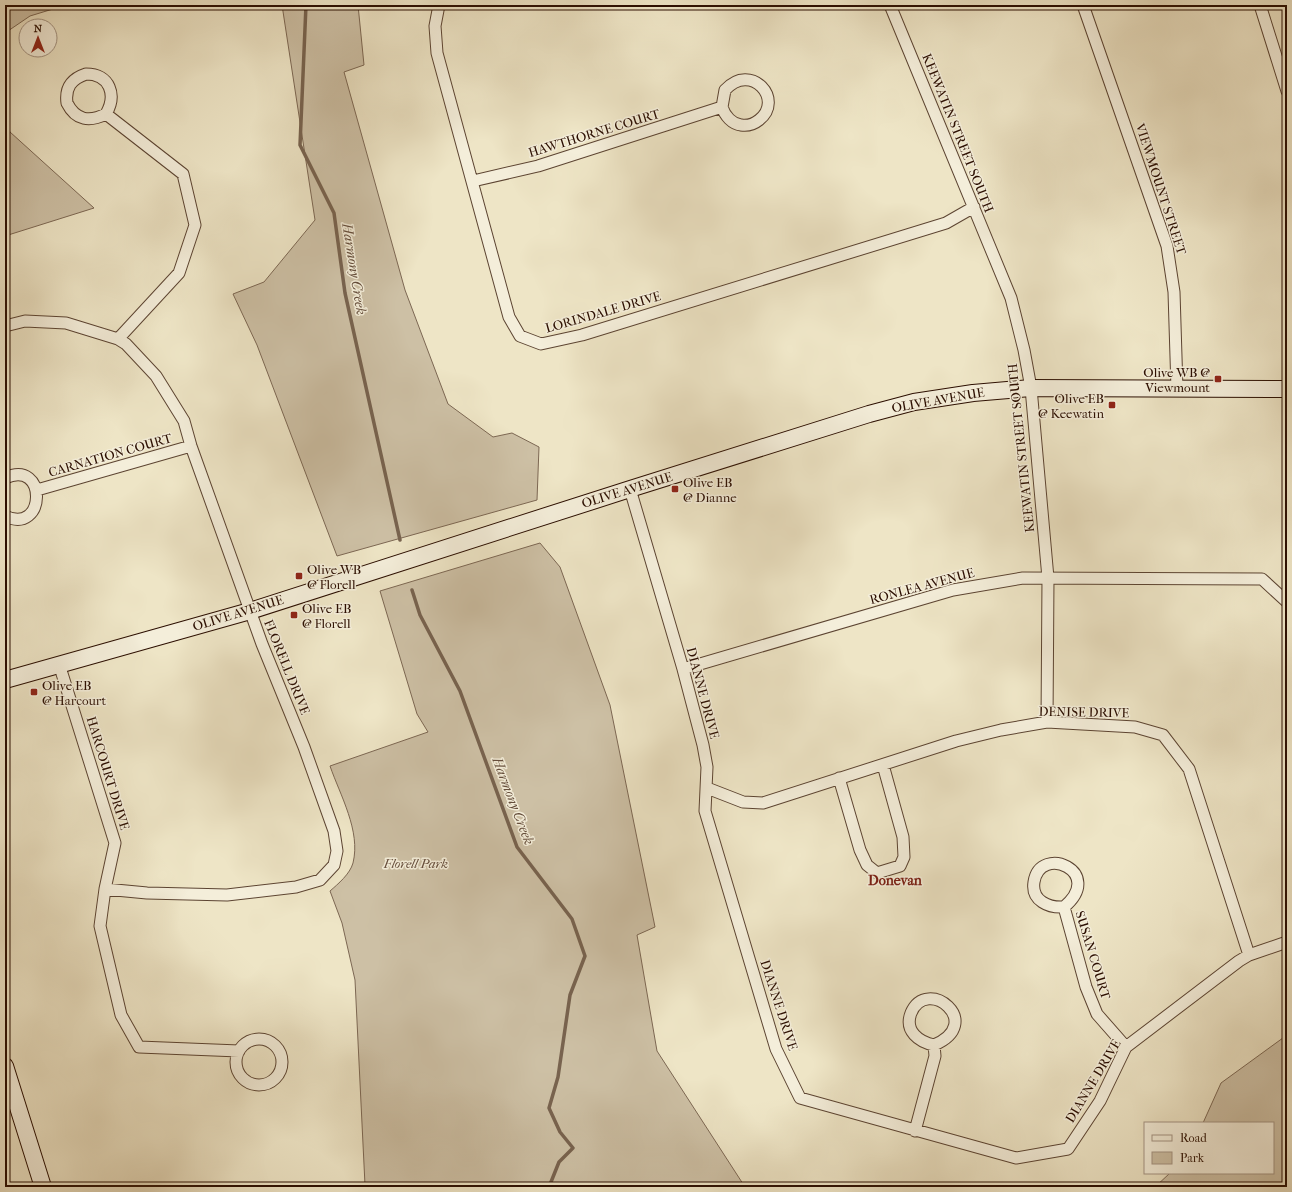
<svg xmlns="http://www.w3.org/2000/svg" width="1292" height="1192" viewBox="0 0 1292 1192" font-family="'IM FELL French Canon',serif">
	<rect width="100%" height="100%" fill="#eee5c6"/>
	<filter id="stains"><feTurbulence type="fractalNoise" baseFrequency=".005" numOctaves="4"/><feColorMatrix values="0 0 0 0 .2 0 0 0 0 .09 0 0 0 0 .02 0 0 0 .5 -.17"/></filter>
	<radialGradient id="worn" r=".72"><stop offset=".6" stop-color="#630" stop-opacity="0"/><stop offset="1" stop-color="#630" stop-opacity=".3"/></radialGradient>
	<path fill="#cdc0a5" stroke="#7c6753" d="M 5,5 L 66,5 L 30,16 L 5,33 Z
		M 282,5 L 358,5 L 364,65 L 344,72 L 405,290 L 448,404 L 493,437 L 512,433 L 539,447 L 537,500 L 337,556 L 257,345 L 233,294 L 264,282 L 315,220 Z
		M 5,124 L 10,132 L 94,208 L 5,236 Z
		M 540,543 L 560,567 L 610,705 L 655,927 L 637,935 L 657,1051 L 745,1187 L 382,1187 L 365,1185 L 355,980 L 342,923 L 330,891 C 338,884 350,874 353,863 C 361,831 340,795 330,766 L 428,732 L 417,714 L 380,591 Z
		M 1287,1035 L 1287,1187 L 1155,1187 L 1170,1173 L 1273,1173 L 1273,1123 L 1203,1123 L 1221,1083 Z"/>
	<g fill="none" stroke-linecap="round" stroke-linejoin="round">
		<path stroke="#78634f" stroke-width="3.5" d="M 306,5 L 300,145 L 334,213 L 345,293 L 400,540
			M 412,590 L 420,615 L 460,691 L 517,847 L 572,919 L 585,956 L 570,995 L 558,1077 L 549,1108 L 560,1132 L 573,1148 L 559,1162 L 549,1187"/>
		<g stroke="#5c4432" stroke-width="13">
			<path id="street" d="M 439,5 L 435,26 L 437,53 L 509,317 L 520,336 L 541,344 L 582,335 L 946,223 L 974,207
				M 890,5 L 1011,298 L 1024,350 L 1031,388 L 1048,578 L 1047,722
				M 1083,5 L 1167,246 L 1174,292 L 1177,389
				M 1260,5 L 1287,91
				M 86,74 C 110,74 117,95 106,114 C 90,122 76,121 67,103 C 65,88 71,79 86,74 Z
				M 106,114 L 183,174 L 195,225 L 179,273 L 118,339
				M 473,181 L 538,166 L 722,107 L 725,90 C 751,61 785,100 759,120 C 754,124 747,126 741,125 C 732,124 725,116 722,107
				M 5,326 L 25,321 L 66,323 L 118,339 L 126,344 L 156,376 L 184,421 L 191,446 L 262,644 L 304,747 L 334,831 L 337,851 L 334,865 L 320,880 L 296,887 L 227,895 L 147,893 L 105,889
				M 5,478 C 48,458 46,536 5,516
				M 630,489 L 683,669 L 703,745 L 707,767 L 705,811 L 776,1049 L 800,1098 L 1016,1158 L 1068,1149 L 1100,1101 L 1126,1047 L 1239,961 L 1249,955 L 1287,942
				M 37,490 L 191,446
				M 59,664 L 115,843 L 105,889 L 100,926 L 121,1015 L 139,1047 L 239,1051
				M 683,669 L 953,590 L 1023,578 L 1262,579 L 1287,602
				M 839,778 L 860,850 L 867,865 L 877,873 L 900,866 L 904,857 L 903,837 L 883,765
				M 707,788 L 743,802 L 763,803 L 956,741 L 1001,730 L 1047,722 L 1135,727 L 1163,735 L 1189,769 L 1249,955
				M 1064,907 C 1049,908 1031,901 1034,882 C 1040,843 1106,872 1064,907 L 1086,987 L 1097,1014 L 1126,1047
				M236 1062a23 23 0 1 1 46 0a23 23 0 1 1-46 0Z
				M 915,1131 L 935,1056 L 934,1045 C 919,1042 904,1031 911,1013 C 927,975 986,1023 934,1045"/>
		</g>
		<g stroke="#2b0e01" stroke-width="18">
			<path id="secondary" d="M 5,680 L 250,611 L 630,489 L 869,414 L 914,402 L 973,393 L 1031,388 L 1287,389
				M 5,1066 L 43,1187"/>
		</g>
		<use href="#street" stroke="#f4eeda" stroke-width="11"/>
		<use href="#secondary" stroke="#f4eeda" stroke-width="16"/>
	</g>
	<g fill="#8f2418" stroke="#f4eeda" stroke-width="1.5">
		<rect x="1214" y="375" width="8" height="8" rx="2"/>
		<rect x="1108" y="401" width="8" height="8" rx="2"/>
		<rect x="671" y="485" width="8" height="8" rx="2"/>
		<rect x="295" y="572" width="8" height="8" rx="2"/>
		<rect x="290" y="611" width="8" height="8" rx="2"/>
		<rect x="30" y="688" width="8" height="8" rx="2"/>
	</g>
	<g text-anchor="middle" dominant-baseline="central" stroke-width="3" stroke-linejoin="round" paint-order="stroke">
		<g font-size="13" fill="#2b0e01" stroke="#f4eeda">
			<text transform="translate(594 133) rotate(-17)">HAWTHORNE COURT</text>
			<text transform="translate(958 133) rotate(68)">KEEWATIN STREET SOUTH</text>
			<text transform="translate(1161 189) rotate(72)">VIEWMOUNT STREET</text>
			<text transform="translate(603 312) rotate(-16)">LORINDALE DRIVE</text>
			<text transform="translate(938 400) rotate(-10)">OLIVE AVENUE</text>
			<text transform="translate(1021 448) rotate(-96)">KEEWATIN STREET SOUTH</text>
			<text transform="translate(110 455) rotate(-16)">CARNATION COURT</text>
			<text transform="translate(627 490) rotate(-17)">OLIVE AVENUE</text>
			<text transform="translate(922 586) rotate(-15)">RONLEA AVENUE</text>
			<text transform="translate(238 613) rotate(-17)">OLIVE AVENUE</text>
			<text transform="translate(287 667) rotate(68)">FLORELL DRIVE</text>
			<text transform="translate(703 693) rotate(75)">DIANNE DRIVE</text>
			<text transform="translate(1084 712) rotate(1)">DENISE DRIVE</text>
			<text transform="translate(108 773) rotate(73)">HARCOURT DRIVE</text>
			<text transform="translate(1093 955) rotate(73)">SUSAN COURT</text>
			<text transform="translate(779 1005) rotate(72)">DIANNE DRIVE</text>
			<text transform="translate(1093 1081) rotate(-59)">DIANNE DRIVE</text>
		</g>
		<g font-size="13" fill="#2b0e01" stroke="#f4eeda" text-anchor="start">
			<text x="1210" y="372" text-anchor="end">Olive WB @<tspan x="1210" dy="15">Viewmount</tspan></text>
			<text x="1104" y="398" text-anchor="end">Olive EB<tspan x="1104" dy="15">@ Keewatin</tspan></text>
			<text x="683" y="482">Olive EB<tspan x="683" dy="15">@ Dianne</tspan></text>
			<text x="307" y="569">Olive WB<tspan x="307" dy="15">@ Florell</tspan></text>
			<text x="302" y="608">Olive EB<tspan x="302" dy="15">@ Florell</tspan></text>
			<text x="42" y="685">Olive EB<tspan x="42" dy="15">@ Harcourt</tspan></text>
		</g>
		<g font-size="13" font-style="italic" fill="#644c3a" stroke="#f4eeda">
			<text x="416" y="863">Florell Park</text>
		</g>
		<g font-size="14" font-style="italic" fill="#654e3c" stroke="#f4eeda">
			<text transform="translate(354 269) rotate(81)">Harmony Creek</text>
			<text transform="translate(513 801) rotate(69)">Harmony Creek</text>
		</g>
		<g font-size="14" font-weight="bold" fill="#7a1f14" stroke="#f4eeda">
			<text x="895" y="880">Donevan</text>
		</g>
	</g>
	<rect width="1292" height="1192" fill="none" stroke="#eee5c6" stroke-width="20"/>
	<rect x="6" y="6" width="1280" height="1180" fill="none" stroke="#2b0e01" stroke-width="2"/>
	<rect x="10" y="10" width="1272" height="1172" fill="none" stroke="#2b0e01"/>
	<rect x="1144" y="1122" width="130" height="52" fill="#f4eeda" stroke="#a49483"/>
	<rect x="1152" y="1135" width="20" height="6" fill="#f4eeda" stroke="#a49483"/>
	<text x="1180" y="1142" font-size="12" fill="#2b0e01">Road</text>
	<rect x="1152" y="1152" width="20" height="12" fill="#cdc0a5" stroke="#a49483"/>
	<text x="1180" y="1162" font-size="12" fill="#2b0e01">Park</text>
	<g transform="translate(38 38)"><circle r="19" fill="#f4eeda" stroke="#a49483"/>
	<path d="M0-3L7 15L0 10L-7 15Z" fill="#8f2418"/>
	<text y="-6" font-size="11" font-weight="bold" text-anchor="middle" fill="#2b0e01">N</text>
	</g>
	<rect width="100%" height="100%" filter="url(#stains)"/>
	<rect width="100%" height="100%" fill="url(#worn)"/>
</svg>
